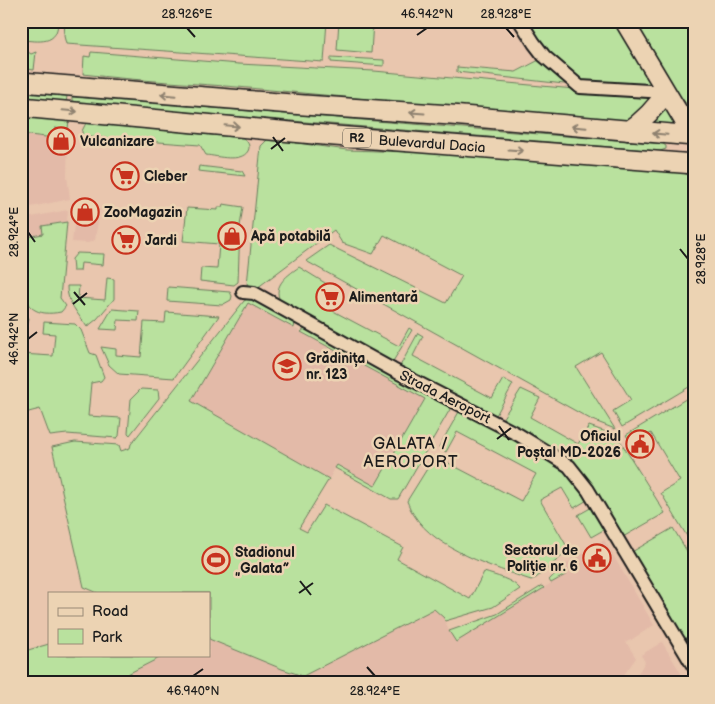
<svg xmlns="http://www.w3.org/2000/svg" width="715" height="704" viewBox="0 0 715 704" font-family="'Balsamiq Sans',sans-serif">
	<rect width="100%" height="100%" fill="#e9c6ae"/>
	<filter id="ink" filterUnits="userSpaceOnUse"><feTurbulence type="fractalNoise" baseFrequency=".02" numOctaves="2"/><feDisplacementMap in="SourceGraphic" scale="10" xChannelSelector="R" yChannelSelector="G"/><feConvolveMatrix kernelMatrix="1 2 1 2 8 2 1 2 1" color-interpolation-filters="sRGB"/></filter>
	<g filter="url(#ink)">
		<path fill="#e3baa8" d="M 21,134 L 68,139 L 67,176 L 70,199 L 21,209 Z
			M 76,208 L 100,209 L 95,240 L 88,243 L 72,242 Z
			M 68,210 L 67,222 L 43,226 L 44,234 L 21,238 L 21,219 Z
			M 248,303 L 425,399 L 374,487 L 337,465 L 329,479 L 191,401 Z
			M 604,540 L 654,625 L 631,640 L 626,642 L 636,658 L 623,676 L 631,683 L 110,683 L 165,655 L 209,655 L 209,639 L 282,669 L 303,676 L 434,609 L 444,618 L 449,631 L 456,642 L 566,574 L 562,567 Z
			M 662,642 L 682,675 L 680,677 L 683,683 L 632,683 L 645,662 L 641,655 Z"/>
		<path fill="#b9e19e" stroke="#6a7e5d" d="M 21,21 L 58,21 C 58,46 39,41 21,40 Z
			M 65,21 L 327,21 L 324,62 L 66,44 L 64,36 Z
			M 339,21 L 373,21 L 371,53 L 337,50 Z
			M 525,21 L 618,21 L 653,85 L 581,83 L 555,62 Z
			M 635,21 L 694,21 L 694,113 L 675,90 Z
			M 21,47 L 31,54 L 36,52 L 34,70 L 21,68 Z
			M 91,52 L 239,64 L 374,71 L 653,96 L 651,102 L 630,121 C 503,112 376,100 249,88 C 193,83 138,81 83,74 L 84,56 L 90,57 Z
			M 331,57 L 384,60 L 384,66 L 331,62 Z
			M 541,59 L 573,85 L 457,72 L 457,67 L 516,72 Z
			M 21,93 L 67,96 L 66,103 L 21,100 Z
			M 72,97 L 640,142 L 663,144 L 666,146 L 666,149 L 660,151 L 72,103 Z
			M 665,100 L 679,125 L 653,123 Z
			M 21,114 L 69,119 L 68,129 L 55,128 L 54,138 L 21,134 Z
			M 86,123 L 243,138 C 247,141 251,145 248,151 C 241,163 217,156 206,155 L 200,145 L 90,137 L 89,141 L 83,143 L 82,131 Z
			M 268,139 L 347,150 L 440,153 L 676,170 L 693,177 L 694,384 L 622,427 L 613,411 L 631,400 L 601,352 L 576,367 L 615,429 L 592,420 L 306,261 L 329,245 L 446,303 L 462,276 L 384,235 L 373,254 L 342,243 L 334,230 L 257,288 L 247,285 L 261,146 Z
			M 199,166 L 242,171 L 245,176 L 198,171 Z
			M 223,204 L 243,207 L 240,226 L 238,282 L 234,285 L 200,281 L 201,268 L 217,269 L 219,244 L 183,241 L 187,208 L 218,210 L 218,207 L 222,207 Z
			M 67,222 L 60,298 L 66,306 L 61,312 C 11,322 21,270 21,238 L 43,234 L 42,226 Z
			M 77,253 L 104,254 L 103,265 L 81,263 L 80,271 L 73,271 L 72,259 Z
			M 299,267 L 330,286 L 320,304 L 399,346 L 409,328 L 412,330 L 392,363 L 282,304 C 271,287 285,277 299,267 Z
			M 107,278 L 114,279 L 114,299 L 97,319 L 87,327 C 79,315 66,301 67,286 L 79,286 L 78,298 L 105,300 Z
			M 168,287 L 230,292 L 232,296 L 231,300 L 222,305 L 167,301 Z
			M 249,298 L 295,323 L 294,328 L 248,303 L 191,401 L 329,479 L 299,528 L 307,532 L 324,505 L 403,547 L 397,559 L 470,599 L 484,572 C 496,576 512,579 520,589 L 493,607 L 445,621 L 444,618 L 434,609 L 303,676 L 282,669 L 209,639 L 209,593 L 98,593 L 84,587 L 52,447 L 75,442 L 119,445 L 121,451 L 130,448 L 131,444 L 244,301 Z
			M 112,309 L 139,311 L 138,321 L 118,320 L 117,330 L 100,329 Z
			M 166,312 L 219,316 L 174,378 L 119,374 L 109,365 L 101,347 L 116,349 L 116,355 L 141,357 L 144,322 L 165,323 Z
			M 21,313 L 22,313 L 29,318 L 26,332 L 21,331 Z
			M 44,322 L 75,324 L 81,330 L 90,353 L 96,355 L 104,377 L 101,381 L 91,383 L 88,416 L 121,418 L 119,436 L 117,438 L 67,434 L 50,436 L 40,409 L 21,414 L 21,354 L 53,356 L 55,334 L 43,333 Z
			M 306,328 L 452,406 L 398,499 L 391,499 L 335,468 L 337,465 L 375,486 L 425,399 L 301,332 Z
			M 418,333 L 423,336 L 413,356 L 492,398 L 503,379 L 513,384 L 494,419 L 399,368 Z
			M 141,389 L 158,390 L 159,398 L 130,435 L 128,433 L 131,399 Z
			M 521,389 L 540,398 L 530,417 L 578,444 L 589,426 L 609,433 L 619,439 L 665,513 L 621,538 L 584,473 L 577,466 L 501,421 Z
			M 694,394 L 694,548 L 661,493 L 680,481 L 651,433 L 632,444 L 626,435 Z
			M 460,410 L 564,468 L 589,499 L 574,508 L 562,488 L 540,500 L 569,550 L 536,578 L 531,580 C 495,568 435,549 414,515 C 411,511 409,506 407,501 L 435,456 L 521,501 L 536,474 L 457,432 L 446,452 L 439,447 Z
			M 594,506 L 607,528 L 591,537 L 578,515 Z
			M 673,528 L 694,563 L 694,659 L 630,553 Z
			M 562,567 L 567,574 L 551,583 L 549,580 Z
			M 542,586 L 544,588 L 456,642 L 449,631 L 497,614 Z
			M 49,644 L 49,655 L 165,655 L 110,683 L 21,683 L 21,652 Z"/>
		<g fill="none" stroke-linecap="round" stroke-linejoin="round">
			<g stroke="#1c1c1c" stroke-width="16">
				<path id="street" d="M 520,21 L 534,43 L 544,56 L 580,87 L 666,92
					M 243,292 L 254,293 L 393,370 L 519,435 L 569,466 L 588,490 L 694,667"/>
			</g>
			<g stroke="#1c1c1c" stroke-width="21">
				<path id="secondary" d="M 624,21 L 694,138
					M 628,131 C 644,120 655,109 666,92"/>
			</g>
			<g stroke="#1c1c1c" stroke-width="22">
				<path id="primary" d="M 21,82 L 304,105 L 451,115 L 694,136
					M 21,107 L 335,136 L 694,164"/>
			</g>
			<use href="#street" stroke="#ecd3b3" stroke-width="12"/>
			<use href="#secondary" stroke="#ecd3b3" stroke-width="18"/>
			<use href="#primary" stroke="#ecd3b3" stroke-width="19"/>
		</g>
		<defs><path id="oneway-shaft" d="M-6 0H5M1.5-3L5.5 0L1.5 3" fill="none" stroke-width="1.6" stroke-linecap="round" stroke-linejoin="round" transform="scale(1.25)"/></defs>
		<g stroke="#8e816f">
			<use href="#oneway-shaft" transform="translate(168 95) rotate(-175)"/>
			<use href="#oneway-shaft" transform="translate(70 111) rotate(5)"/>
			<use href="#oneway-shaft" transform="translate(417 113) rotate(-176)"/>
			<use href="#oneway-shaft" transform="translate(232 126) rotate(5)"/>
			<use href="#oneway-shaft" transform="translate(579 127) rotate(-175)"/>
			<use href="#oneway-shaft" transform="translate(660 134) rotate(-175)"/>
			<use href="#oneway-shaft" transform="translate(516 150) rotate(4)"/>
		</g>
	</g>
	<path fill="none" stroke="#1c1c1c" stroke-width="2" d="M 187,28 L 195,37M 506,28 L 514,37M 417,35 L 427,28M 273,137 L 283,151M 271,149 L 285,138M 28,232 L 35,242M 680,249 L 688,259M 74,292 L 85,305M 73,304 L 87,293M 28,339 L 37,332M 499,426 L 509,440M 497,439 L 511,428M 300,581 L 311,595M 299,593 L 313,583M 367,667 L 375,676M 193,676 L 203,669"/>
	<defs>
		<g id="shop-ring" transform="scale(1.4375)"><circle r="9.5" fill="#ecd3b3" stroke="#c8321e" stroke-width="1.5"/><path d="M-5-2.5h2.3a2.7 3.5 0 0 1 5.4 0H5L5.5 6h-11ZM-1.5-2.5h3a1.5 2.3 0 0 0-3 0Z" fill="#c8321e"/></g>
		<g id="supermarket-ring" transform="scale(1.4375)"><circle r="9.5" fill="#ecd3b3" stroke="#c8321e" stroke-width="1.5"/><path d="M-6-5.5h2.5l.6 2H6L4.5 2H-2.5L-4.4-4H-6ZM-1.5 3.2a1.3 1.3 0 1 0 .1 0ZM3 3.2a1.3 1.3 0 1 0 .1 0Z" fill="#c8321e"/></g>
		<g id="school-ring" transform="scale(1.4375)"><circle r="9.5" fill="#ecd3b3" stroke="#c8321e" stroke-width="1.5"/><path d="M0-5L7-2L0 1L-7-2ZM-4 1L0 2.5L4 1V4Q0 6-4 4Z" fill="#c8321e"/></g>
		<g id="civic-ring" transform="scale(1.4375)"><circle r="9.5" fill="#ecd3b3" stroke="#c8321e" stroke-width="1.5"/><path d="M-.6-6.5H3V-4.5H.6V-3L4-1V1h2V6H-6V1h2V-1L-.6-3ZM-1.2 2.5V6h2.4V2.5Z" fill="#c8321e"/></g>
		<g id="stadium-ring" transform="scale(1.4375)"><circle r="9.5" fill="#ecd3b3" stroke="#c8321e" stroke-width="1.5"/><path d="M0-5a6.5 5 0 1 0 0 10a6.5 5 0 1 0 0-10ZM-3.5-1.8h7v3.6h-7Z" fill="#c8321e"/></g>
	</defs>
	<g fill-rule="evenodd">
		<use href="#shop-ring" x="61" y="141"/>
		<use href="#supermarket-ring" x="125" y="176"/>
		<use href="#shop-ring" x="85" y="212"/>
		<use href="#shop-ring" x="232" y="236"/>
		<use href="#supermarket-ring" x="126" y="240"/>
		<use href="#supermarket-ring" x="330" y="297"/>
		<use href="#school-ring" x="287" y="366"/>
		<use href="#civic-ring" x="640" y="444"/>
		<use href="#civic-ring" x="597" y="558"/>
		<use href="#stadium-ring" x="216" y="560"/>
	</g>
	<g text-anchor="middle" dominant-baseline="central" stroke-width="5" stroke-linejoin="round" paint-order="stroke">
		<rect fill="#ecd3b3" stroke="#5a5349" stroke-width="1" x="343" y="128.5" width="28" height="19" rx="4"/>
		<g font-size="12" font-weight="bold" fill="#1c1c1c">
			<text x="357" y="138">R2</text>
		</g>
		<g font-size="14" font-weight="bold" fill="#1c1c1c" stroke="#ecd3b3" text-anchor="start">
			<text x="80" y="141">Vulcanizare</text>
			<text x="144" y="176">Cleber</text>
			<text x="104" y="212">ZooMagazin</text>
			<text x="251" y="236">Apă potabilă</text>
			<text x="145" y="240">Jardi</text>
			<text x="349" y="297">Alimentară</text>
			<text x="306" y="358">Grădinița<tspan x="306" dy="16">nr. 123</tspan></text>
			<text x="621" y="436" text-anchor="end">Oficiul<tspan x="621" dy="16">Poștal MD-2026</tspan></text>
			<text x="578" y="550" text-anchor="end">Sectorul de<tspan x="578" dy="16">Poliție nr. 6</tspan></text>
			<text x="235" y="552">Stadionul<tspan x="235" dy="16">„Galata”</tspan></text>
		</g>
		<g font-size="14" fill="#1c1c1c" stroke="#ecd3b3">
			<text transform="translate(432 144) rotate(4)">Bulevardul Dacia</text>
			<text transform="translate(445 397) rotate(27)">Strada Aeroport</text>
		</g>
		<g font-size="16" letter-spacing="1" fill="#1c1c1c" stroke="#ecd3b3">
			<text x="411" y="444">GALATA /<tspan x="411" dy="18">AEROPORT</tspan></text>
		</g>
	</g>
	<rect width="715" height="704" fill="none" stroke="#ecd3b3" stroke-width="55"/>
	<rect x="48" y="592" width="162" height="65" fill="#ecd3b3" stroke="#998a77"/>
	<rect x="58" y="608" width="25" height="8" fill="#ecd3b3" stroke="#998a77"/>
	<text x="92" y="616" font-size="15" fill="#1c1c1c">Road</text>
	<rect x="58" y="629" width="25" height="15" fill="#b9e19e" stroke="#998a77"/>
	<text x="92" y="642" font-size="15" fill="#1c1c1c">Park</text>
	<rect x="28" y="28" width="660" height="648" fill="none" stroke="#1c1c1c" stroke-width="2"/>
	<g font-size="12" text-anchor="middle" fill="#1c1c1c">
		<text x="187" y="18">28.926°E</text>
		<text x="427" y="18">46.942°N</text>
		<text x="506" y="18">28.928°E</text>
		<text transform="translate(14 232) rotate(-90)" y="4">28.924°E</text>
		<text transform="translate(701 259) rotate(-90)" y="4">28.928°E</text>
		<text transform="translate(14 339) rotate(-90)" y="4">46.942°N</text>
		<text x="193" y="695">46.940°N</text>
		<text x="375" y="695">28.924°E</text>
	</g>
</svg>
